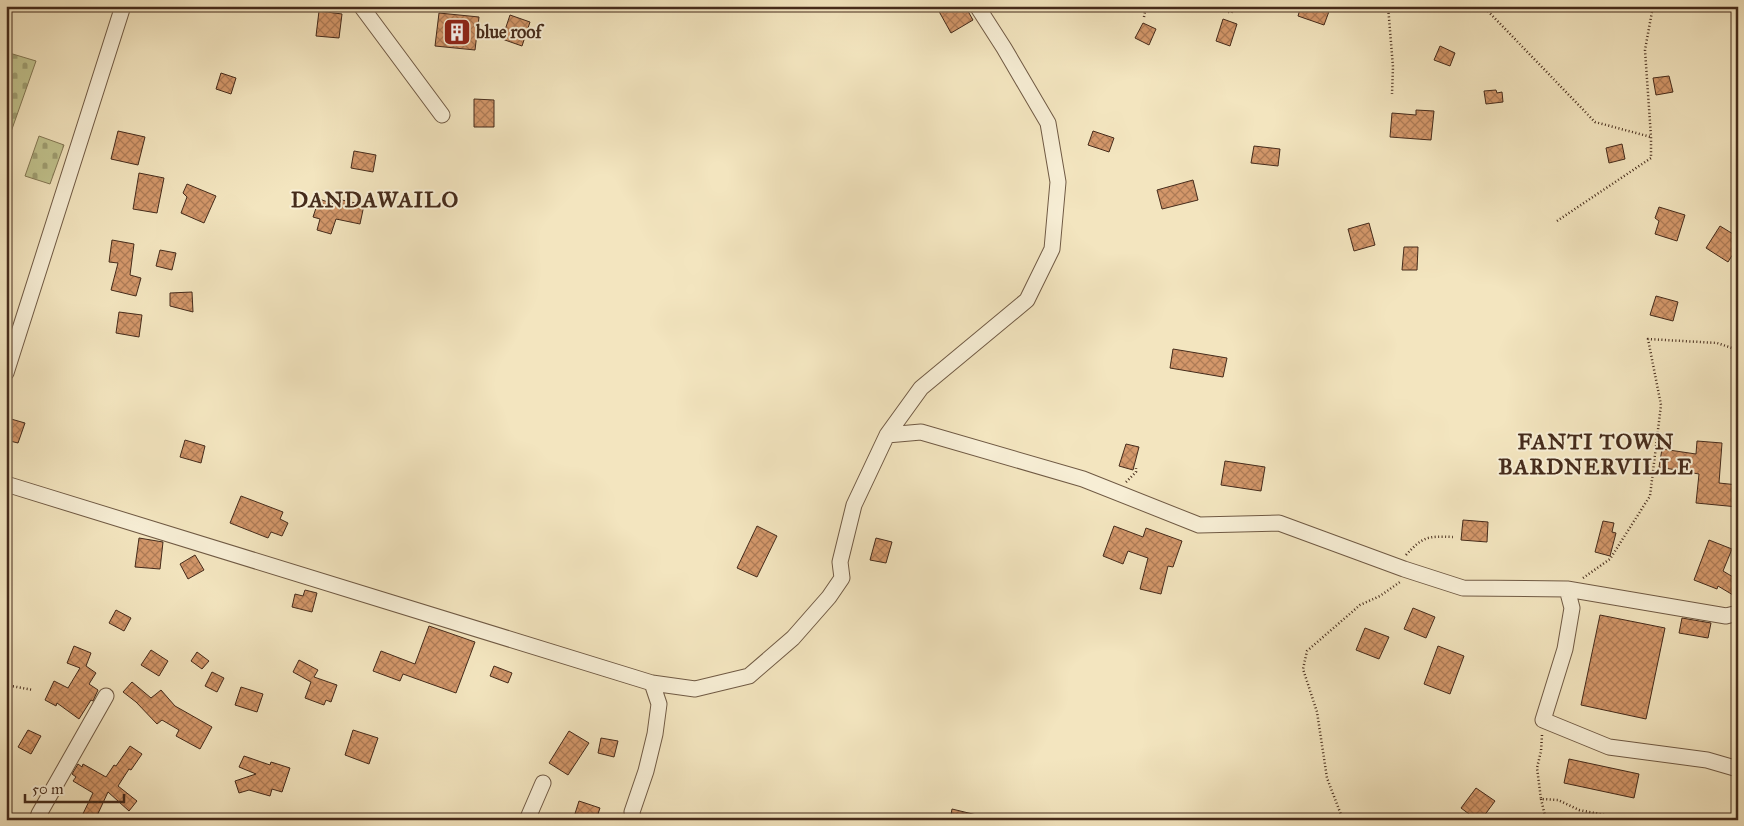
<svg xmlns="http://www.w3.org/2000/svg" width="1744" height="826" viewBox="0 0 1744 826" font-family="'IM FELL Great Primer',serif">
	<defs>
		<pattern id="cemetery-stones" width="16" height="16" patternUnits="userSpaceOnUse" patternTransform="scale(1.25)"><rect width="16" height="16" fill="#c1c38e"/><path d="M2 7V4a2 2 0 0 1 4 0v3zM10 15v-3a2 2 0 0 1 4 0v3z" fill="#9f9f73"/></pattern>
		<pattern id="building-cross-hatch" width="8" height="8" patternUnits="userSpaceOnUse" patternTransform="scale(1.25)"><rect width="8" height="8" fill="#d3976a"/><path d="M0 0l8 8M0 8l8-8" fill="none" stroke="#ad7b56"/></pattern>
	</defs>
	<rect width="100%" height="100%" fill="#f3e5bf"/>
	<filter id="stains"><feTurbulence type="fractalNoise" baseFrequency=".004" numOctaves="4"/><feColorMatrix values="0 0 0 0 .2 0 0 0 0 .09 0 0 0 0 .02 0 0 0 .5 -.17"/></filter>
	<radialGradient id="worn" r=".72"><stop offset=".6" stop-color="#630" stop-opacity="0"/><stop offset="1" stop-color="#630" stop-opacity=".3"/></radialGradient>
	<path fill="url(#cemetery-stones)" stroke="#837754" d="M 6,52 L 36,61 L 6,146 Z
		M 39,136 L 64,145 L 50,184 L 25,176 Z"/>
	<path fill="url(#building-cross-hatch)" stroke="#452b1b" d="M 936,6 L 965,6 L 973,20 L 951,33 Z
		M 1301,6 L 1331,6 L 1324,25 L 1298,16 Z
		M 319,11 L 342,14 L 339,38 L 316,36 Z
		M 439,13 L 479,17 L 475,50 L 435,46 Z
		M 510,15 L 530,22 L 522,46 L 502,39 Z
		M 1223,19 L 1237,24 L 1230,46 L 1216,41 Z
		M 1143,23 L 1156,29 L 1149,45 L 1135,38 Z
		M 1440,46 L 1455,53 L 1450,66 L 1434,60 Z
		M 221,73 L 236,78 L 231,94 L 216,89 Z
		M 1669,76 L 1673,92 L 1656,95 L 1653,78 Z
		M 1496,90 L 1497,93 L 1502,92 L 1503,102 L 1486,104 L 1484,91 Z
		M 474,99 L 494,100 L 494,127 L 474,127 Z
		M 1416,110 L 1434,111 L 1431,140 L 1390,137 L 1392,113 L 1416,115 Z
		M 118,131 L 145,137 L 138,165 L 111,159 Z
		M 1093,131 L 1114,138 L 1109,152 L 1088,145 Z
		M 1622,144 L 1625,159 L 1609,163 L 1606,148 Z
		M 1254,146 L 1280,149 L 1278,166 L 1251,163 Z
		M 354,151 L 376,155 L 373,172 L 351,168 Z
		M 139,173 L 164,178 L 157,213 L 133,209 Z
		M 1193,180 L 1198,200 L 1162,209 L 1157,190 Z
		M 187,184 L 216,196 L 204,223 L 181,213 L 187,197 L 183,193 Z
		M 319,199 L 340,206 L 342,200 L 364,205 L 360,224 L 336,219 L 331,234 L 317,230 L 320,219 L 313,217 Z
		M 1659,207 L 1685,215 L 1677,241 L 1655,234 L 1659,221 L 1655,218 Z
		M 1369,223 L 1375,245 L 1354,251 L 1348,229 Z
		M 1720,226 L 1738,237 L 1738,246 L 1728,262 L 1706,248 Z
		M 112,240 L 134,244 L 130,275 L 141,278 L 136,296 L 111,290 L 118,263 L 109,262 Z
		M 1404,247 L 1418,247 L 1417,270 L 1402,270 Z
		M 160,250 L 176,253 L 172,270 L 156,266 Z
		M 192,292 L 193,312 L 170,306 L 170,293 Z
		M 1656,296 L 1678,302 L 1673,321 L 1650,315 Z
		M 119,312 L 142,315 L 139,337 L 116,333 Z
		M 1173,349 L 1227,358 L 1223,377 L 1170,368 Z
		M 11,419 L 25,423 L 18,443 L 6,440 L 6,432 Z
		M 185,440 L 205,446 L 201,463 L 180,457 Z
		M 1697,441 L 1722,443 L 1719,483 L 1738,485 L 1738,507 L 1696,503 L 1699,474 L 1659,467 L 1662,449 L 1696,454 Z
		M 1126,444 L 1139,447 L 1133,470 L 1119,466 Z
		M 1225,461 L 1265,467 L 1261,491 L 1221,485 Z
		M 241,496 L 283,512 L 280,519 L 288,523 L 282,536 L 271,532 L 268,538 L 230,523 Z
		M 1463,520 L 1488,522 L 1487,542 L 1461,540 Z
		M 1603,521 L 1614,523 L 1612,532 L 1616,533 L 1610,556 L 1595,552 Z
		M 757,526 L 777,536 L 757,577 L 737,568 Z
		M 1114,526 L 1143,537 L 1146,528 L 1182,541 L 1173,567 L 1168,566 L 1161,594 L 1140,589 L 1148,558 L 1128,551 L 1123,564 L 1103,556 Z
		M 139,538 L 163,542 L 160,569 L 135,567 Z
		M 876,538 L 892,542 L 886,563 L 870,560 Z
		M 1709,540 L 1732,549 L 1723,571 L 1738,580 L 1738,598 L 1718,586 L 1717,589 L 1694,580 Z
		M 195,555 L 204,570 L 188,579 L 180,564 Z
		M 305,590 L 317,593 L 312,612 L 292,607 L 295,594 L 303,596 Z
		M 1413,608 L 1435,617 L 1426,638 L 1404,629 Z
		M 116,610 L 131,618 L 124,631 L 109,623 Z
		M 1600,615 L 1665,628 L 1646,719 L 1581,705 Z
		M 1682,618 L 1711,623 L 1708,638 L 1679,633 Z
		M 429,626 L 475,642 L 456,693 L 403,674 L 400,681 L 373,671 L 381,651 L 415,664 Z
		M 1365,628 L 1389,637 L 1379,659 L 1356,650 Z
		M 74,646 L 91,653 L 86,666 L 96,673 L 89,684 L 98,690 L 93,701 L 91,700 L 79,719 L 57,703 L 56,706 L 45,700 L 54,681 L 68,688 L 80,668 L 67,663 Z
		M 1438,646 L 1464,656 L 1450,694 L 1424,684 Z
		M 151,650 L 168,661 L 159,676 L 141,665 Z
		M 197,652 L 209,661 L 202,669 L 191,661 Z
		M 299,660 L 318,670 L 314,677 L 337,685 L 331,702 L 326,700 L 324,705 L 305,698 L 311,682 L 293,672 Z
		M 494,666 L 512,673 L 508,683 L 490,676 Z
		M 212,672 L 224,678 L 217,692 L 205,686 Z
		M 132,682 L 151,698 L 161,690 L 175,706 L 212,727 L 200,749 L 176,736 L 179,730 L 162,720 L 157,724 L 136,702 L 123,692 Z
		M 241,687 L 263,694 L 257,712 L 235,705 Z
		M 28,730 L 41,736 L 31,754 L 18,747 Z
		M 353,730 L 378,738 L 369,764 L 345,755 Z
		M 569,731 L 589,743 L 568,775 L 549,763 Z
		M 601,738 L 618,741 L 614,757 L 598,753 Z
		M 130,746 L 142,754 L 131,770 L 129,769 L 118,786 L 137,801 L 129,811 L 108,792 L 95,820 L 80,820 L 93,793 L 73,781 L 76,777 L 72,774 L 78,764 L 82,767 L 83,764 L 106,777 L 114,765 L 116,766 Z
		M 244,756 L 270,765 L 271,762 L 290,768 L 282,792 L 272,789 L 270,796 L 249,790 L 239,793 L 235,781 L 256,774 L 239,767 Z
		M 1569,759 L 1639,774 L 1634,798 L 1564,783 Z
		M 1476,788 L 1495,801 L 1481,820 L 1477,820 L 1461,808 Z
		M 579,801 L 600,808 L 596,820 L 573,820 Z
		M 952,809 L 981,816 L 981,820 L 950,820 Z"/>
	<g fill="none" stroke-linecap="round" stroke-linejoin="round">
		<g stroke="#705a44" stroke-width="17">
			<path id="minor" d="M 361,6 L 442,115
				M 6,373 L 123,6
				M 887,435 L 921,432 L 1083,479 L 1199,525 L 1279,523 L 1404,569 L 1463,588 L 1567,589 L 1726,616 L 1738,613
				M 6,484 L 652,683 L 695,689 L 749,676 L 793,638 L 829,597 L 842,578 L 840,562 L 854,505 L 887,435 L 921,388 L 1027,300 L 1052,249 L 1058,182 L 1048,123 L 1004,48 L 977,6
				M 1567,589 L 1572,608 L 1565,649 L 1543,720 L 1609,747 L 1707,760 L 1738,769
				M 37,820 L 39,814 L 106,696
				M 527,820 L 543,783
				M 633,820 L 632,812 L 646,771 L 655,734 L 659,704 L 652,683"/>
		</g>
		<path stroke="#452b1b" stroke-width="2.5" stroke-dasharray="1 2.5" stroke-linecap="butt" d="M 1220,6 L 1222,9 L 1231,13 L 1236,6
			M 1388,6 L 1393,67 L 1392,94
			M 1483,6 L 1595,122 L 1651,137
			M 1144,17 L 1146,6
			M 1557,221 L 1651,158 L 1651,137 L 1645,50 L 1653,6
			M 1126,482 L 1136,472 L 1136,468
			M 1406,555 C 1423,536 1428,536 1453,537
			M 1583,578 L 1610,559 L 1650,496 L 1661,405 L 1648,339 L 1717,343 L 1738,350
			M 6,685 L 33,690
			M 1542,735 L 1541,751 L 1537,768 L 1541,799 L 1558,800 L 1579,810 L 1631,820
			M 1541,799 L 1546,820
			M 1343,820 L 1327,778 L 1317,712 L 1303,669 L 1307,651 L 1360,605 L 1380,596 L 1400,582"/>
		<use href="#minor" stroke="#f7eed5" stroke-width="15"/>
	</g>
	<defs>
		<g id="building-square" transform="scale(1.4375)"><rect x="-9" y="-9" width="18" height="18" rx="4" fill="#8f2418" stroke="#f7eed5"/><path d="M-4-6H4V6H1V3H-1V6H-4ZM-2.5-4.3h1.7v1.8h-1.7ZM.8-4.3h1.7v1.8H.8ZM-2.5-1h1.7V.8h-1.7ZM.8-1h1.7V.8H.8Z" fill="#fff"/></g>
	</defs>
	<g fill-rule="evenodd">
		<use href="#building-square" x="457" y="32"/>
	</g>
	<g text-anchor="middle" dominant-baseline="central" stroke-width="4" stroke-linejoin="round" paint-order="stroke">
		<g font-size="18" font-weight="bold" fill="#452b1b" stroke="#f7eed5" text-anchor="start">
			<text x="476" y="32">blue roof</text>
		</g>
		<g font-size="22" font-weight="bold" letter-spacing="1" fill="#452b1b" stroke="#f7eed5">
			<text x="375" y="199">DANDAWAILO</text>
			<text x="1596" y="441">FANTI TOWN<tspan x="1596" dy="25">BARDNERVILLE</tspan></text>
		</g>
	</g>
	<rect width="1744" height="826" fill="none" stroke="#f3e5bf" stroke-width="25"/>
	<rect x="8" y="8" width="1729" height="811" fill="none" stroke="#452b1b" stroke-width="2.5"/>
	<rect x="12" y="12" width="1719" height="801" fill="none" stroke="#452b1b"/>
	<path d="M25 794v8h99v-8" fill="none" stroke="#452b1b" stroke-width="2.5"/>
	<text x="32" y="794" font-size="15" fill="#452b1b" stroke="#f7eed5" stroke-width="4" paint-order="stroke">50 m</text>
	<rect width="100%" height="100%" filter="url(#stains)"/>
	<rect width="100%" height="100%" fill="url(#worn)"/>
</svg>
